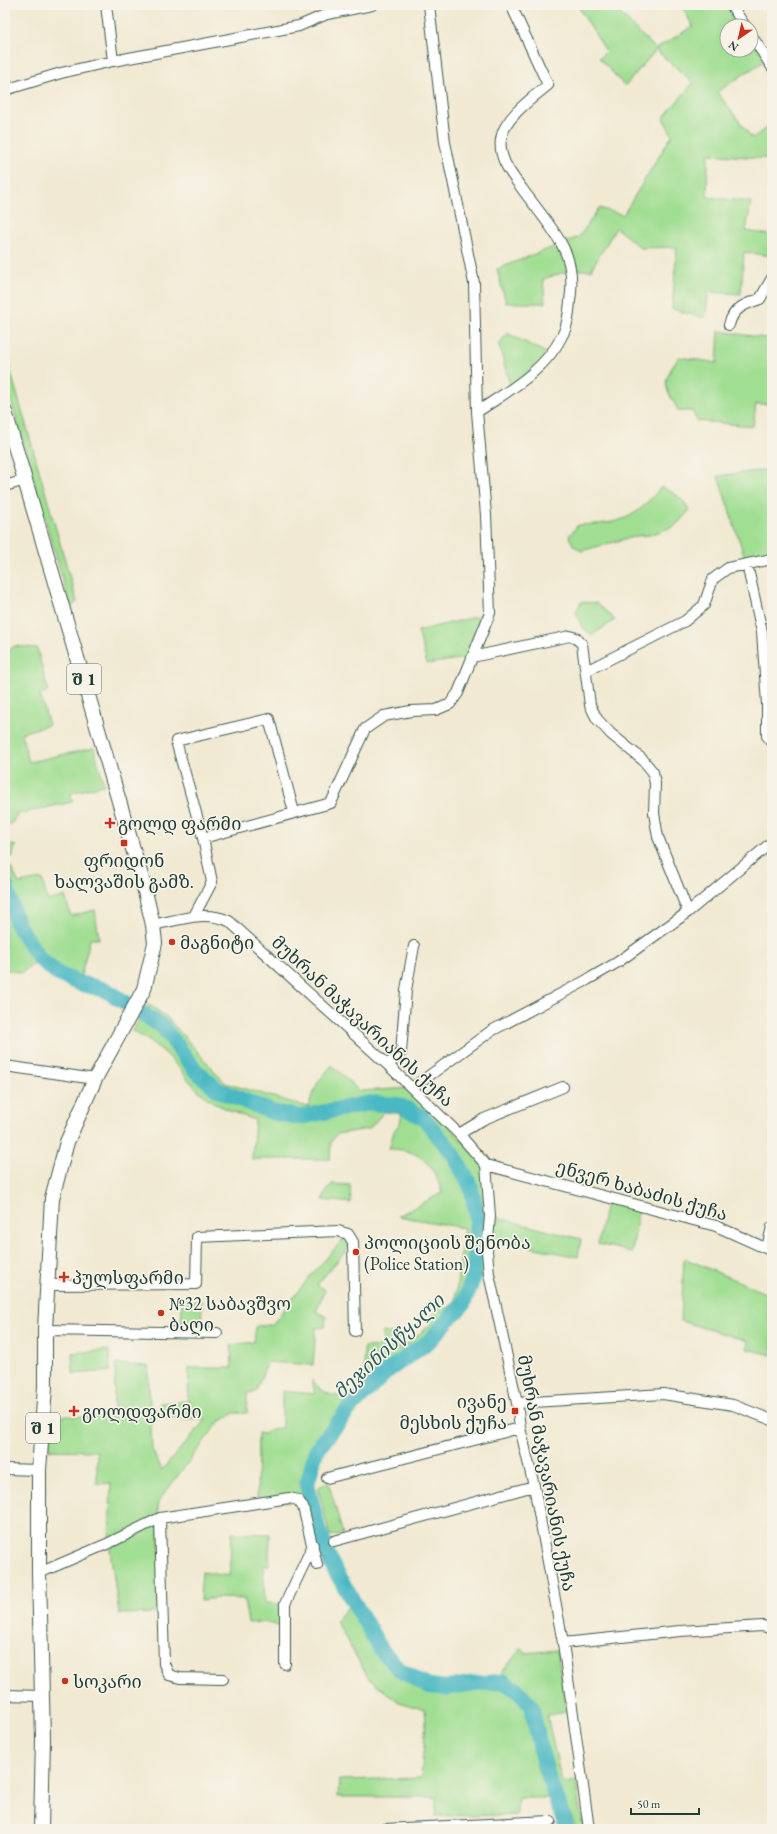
<svg xmlns="http://www.w3.org/2000/svg" width="777" height="1834" viewBox="0 0 777 1834" font-family="'EB Garamond','Noto Serif Georgian',serif">
	<rect width="100%" height="100%" fill="#f7f3e8"/>
	<filter id="ink" filterUnits="userSpaceOnUse"><feTurbulence type="fractalNoise" baseFrequency=".025" numOctaves="2"/><feDisplacementMap in="SourceGraphic" scale="8" xChannelSelector="R" yChannelSelector="G"/><feConvolveMatrix kernelMatrix="1 2 1 2 8 2 1 2 1" color-interpolation-filters="sRGB"/></filter>
	<filter id="wash" filterUnits="userSpaceOnUse"><feTurbulence type="fractalNoise" baseFrequency=".012" numOctaves="4" result="noise"/><feDisplacementMap in="SourceGraphic" scale="16" xChannelSelector="R" yChannelSelector="G"/><feGaussianBlur stdDeviation="0.9" result="paint"/><feColorMatrix in="noise" values="0 0 0 0 0 0 0 0 0 0 0 0 0 0 0 0 0 1.4 0 .05"/><feComposite in="paint" operator="in"/></filter>
	<g filter="url(#wash)">
		<rect width="100%" height="100%" fill="#f1e9d2"/>
		<path fill="#a0de92" stroke="#608e63" d="M 577,5 L 611,5 L 656,49 L 693,26 L 681,5 L 731,5 L 745,26 L 727,26 L 727,50 L 751,50 L 751,35 L 767,59 L 717,92 L 752,138 L 772,124 L 772,159 L 708,154 L 707,197 L 751,202 L 746,231 L 772,235 L 772,256 L 744,252 L 741,294 L 709,292 L 705,318 L 672,309 L 677,247 L 641,248 L 616,228 L 591,270 L 572,270 L 543,279 L 545,303 L 506,303 L 497,269 L 579,237 L 599,208 L 623,215 L 672,135 L 663,118 L 693,83 L 656,50 L 625,86 L 599,58 L 606,51 Z
			M 719,331 L 772,339 L 772,404 L 756,404 L 753,426 L 697,421 L 692,411 L 679,411 C 663,385 661,383 679,357 L 717,363 Z
			M 507,333 L 550,355 L 511,389 L 499,345 Z
			M 5,352 L 77,602 L 71,608 L 5,380 Z
			M 772,469 L 772,559 L 747,564 L 718,476 Z
			M 661,487 C 672,491 685,499 689,511 L 675,526 L 650,535 L 636,536 L 581,551 L 573,545 L 569,536 L 578,525 C 622,523 633,521 661,487 Z
			M 581,602 L 597,603 L 615,620 L 592,635 L 582,627 L 576,612 Z
			M 490,613 L 472,657 L 427,664 L 418,631 Z
			M 14,646 L 37,648 L 48,691 L 40,695 L 49,725 L 21,733 L 29,762 L 94,748 L 104,785 L 71,793 L 72,802 L 18,814 L 12,823 L 5,826 L 5,654 Z
			M 5,843 L 16,846 L 12,857 L 6,859 L 19,883 L 42,879 L 48,901 L 65,896 L 71,916 L 95,910 L 99,939 L 90,939 L 79,983 L 58,974 L 40,958 L 22,973 L 5,969 Z
			M 149,1005 L 166,1016 L 225,1083 L 308,1107 L 318,1082 L 332,1065 L 359,1091 L 412,1088 L 486,1165 L 490,1216 L 581,1239 L 578,1257 L 488,1238 L 489,1274 L 474,1276 L 463,1304 L 428,1342 L 387,1371 L 348,1410 L 316,1451 L 307,1484 L 311,1500 L 257,1503 L 258,1433 L 265,1434 L 270,1429 L 282,1428 L 282,1391 L 315,1394 L 312,1380 C 327,1397 330,1395 351,1397 L 364,1382 L 364,1347 L 383,1346 L 383,1332 L 399,1336 L 400,1350 L 430,1325 L 435,1306 L 448,1308 L 455,1301 L 464,1228 L 398,1216 L 442,1193 C 434,1164 420,1149 389,1149 L 394,1131 L 400,1123 L 402,1114 L 384,1112 L 369,1129 L 337,1134 L 331,1142 L 330,1159 L 252,1159 L 255,1120 C 233,1113 210,1104 194,1086 C 185,1077 179,1067 170,1058 C 159,1046 146,1039 132,1031 Z
			M 332,1184 L 350,1185 L 351,1203 L 323,1200 L 326,1192 Z
			M 607,1197 L 639,1205 L 632,1252 L 598,1244 Z
			M 348,1234 L 353,1242 L 317,1285 L 325,1290 L 316,1311 L 326,1317 L 325,1327 L 316,1328 L 313,1365 L 267,1362 L 256,1392 L 247,1393 L 247,1413 L 234,1413 L 218,1423 L 158,1502 L 162,1613 L 119,1614 L 109,1543 L 111,1483 L 97,1484 L 97,1451 L 49,1450 L 51,1416 L 113,1417 L 116,1364 L 148,1366 L 152,1450 L 162,1470 L 206,1419 L 160,1417 L 160,1403 L 188,1401 L 189,1368 L 232,1368 L 231,1345 L 254,1342 L 256,1326 L 272,1325 L 312,1274 Z
			M 684,1258 L 772,1296 L 772,1355 L 747,1349 L 748,1341 L 681,1321 Z
			M 182,1301 L 202,1301 L 201,1332 L 181,1332 Z
			M 109,1350 L 110,1371 L 73,1374 L 72,1353 Z
			M 328,1481 L 343,1534 L 330,1536 L 318,1488 Z
			M 232,1533 L 270,1534 L 269,1565 L 263,1566 L 265,1603 L 285,1604 L 285,1628 L 264,1622 L 248,1623 L 244,1599 L 219,1598 L 200,1600 L 202,1572 L 229,1576 Z
			M 353,1601 L 382,1651 L 401,1671 L 429,1686 L 447,1688 L 468,1684 L 504,1682 L 517,1690 L 531,1705 L 545,1768 L 556,1798 L 518,1798 L 517,1815 L 436,1816 L 436,1797 L 338,1797 L 339,1780 L 421,1778 L 426,1723 L 425,1710 L 399,1702 L 369,1679 L 336,1621 Z
			M 521,1648 L 526,1653 L 557,1650 L 567,1712 L 547,1715 L 562,1783 L 576,1781 L 579,1806 L 585,1829 L 577,1829 L 560,1792 L 537,1708 L 530,1693 L 518,1684 L 500,1675 Z"/>
		<g fill="none" stroke-linecap="round" stroke-linejoin="round">
			<path stroke="#4ab8c3" stroke-width="16" d="M 5,883 L 17,924 L 39,958 L 58,974 L 79,983 L 106,990 L 163,1027 L 195,1070 L 218,1090 L 272,1112 L 300,1117 L 370,1103 L 398,1105 L 423,1117 L 454,1155 L 471,1187 L 477,1215 L 474,1276 L 463,1304 L 428,1342 L 387,1371 L 348,1410 L 316,1451 L 307,1484 L 318,1528 L 331,1563 L 382,1651 L 401,1671 L 429,1686 L 447,1688 L 468,1684 L 504,1682 L 517,1690 L 531,1705 L 545,1768 L 567,1829"/>
		</g>
	</g>
	<g filter="url(#ink)">
		<g fill="none" stroke-linecap="round" stroke-linejoin="round">
			<g stroke="#3e574c" stroke-width="12">
				<path id="minor" d="M 106,5 L 113,61
					M 731,5 L 745,26
					M 751,35 L 772,67
					M 5,90 L 61,73 L 113,61 L 299,26 L 327,14 L 372,5
					M 729,325 C 733,308 745,304 760,299 L 772,278
					M 477,412 C 508,391 545,371 562,336 C 568,326 569,312 570,301 C 573,281 572,263 562,245 C 552,226 536,208 523,190 C 512,175 498,159 501,139 C 504,118 532,98 548,85 L 511,5
					M 5,486 L 25,480
					M 747,564 L 762,632 L 767,704 L 767,736 L 772,742
					M 472,657 L 570,636 L 576,638 L 582,644 L 590,705 L 597,719 L 611,734 L 643,760 L 653,772 L 655,784 L 654,813 L 658,837 L 688,912
					M 586,671 L 685,621 L 704,605 L 713,579 L 728,568 L 772,559
					M 203,838 L 331,803 L 365,729 L 384,716 L 411,711 L 436,710 L 450,704 L 458,693 L 490,613 L 486,515 L 477,412 L 474,283 L 445,142 L 429,5
					M 194,916 L 212,882 L 203,838 L 176,741 L 269,719 L 294,812
					M 153,925 C 179,920 204,910 229,921 L 388,1065 L 459,1134 L 486,1165 L 490,1216 L 487,1251 L 489,1274 L 517,1403 L 520,1428 L 534,1486 L 563,1643 L 589,1829
					M 388,1065 L 401,1052 L 406,990 L 414,946
					M 5,1066 L 95,1079
					M 412,1088 L 491,1031 L 587,980 L 618,962 L 688,912 L 772,842
					M 459,1134 L 484,1119 L 563,1087
					M 486,1165 L 716,1226 L 772,1251
					M 767,1248 L 772,1227
					M 47,1285 L 196,1284 L 197,1237 L 338,1231 L 348,1234 L 353,1242 L 355,1331
					M 45,1330 L 217,1333
					M 517,1403 L 663,1394 L 733,1405 L 772,1420
					M 5,1469 L 39,1470
					M 327,1478 L 520,1428
					M 160,1518 L 164,1664 L 169,1675 L 180,1678 L 223,1679
					M 334,1541 L 534,1486
					M 39,1573 L 109,1543 L 160,1518 L 289,1498 L 298,1500 L 303,1507 L 317,1565
					M 563,1643 L 680,1631 L 763,1626 L 772,1629
					M 285,1664 L 285,1604 L 313,1545
					M 5,1695 L 42,1696
					M 385,1829 L 551,1821"/>
			</g>
			<g stroke="#3e574c" stroke-width="16">
				<path id="highway" d="M 5,412 L 143,883 L 153,925 L 155,943 L 144,989 L 95,1079 L 67,1142 L 52,1198 L 45,1330 L 45,1387 L 39,1470 L 39,1573 L 43,1739 L 41,1829"/>
			</g>
			<use href="#minor" stroke="#fff" stroke-width="10"/>
			<use href="#highway" stroke="#fff" stroke-width="14"/>
		</g>
	</g>
	<g fill="#c8321e" stroke="#f7f3e8" stroke-width="1.5">
		<path d="M108 817h4v4h4v4h-4v4h-4v-4h-4v-4h4z"/>
		<rect x="120" y="839" width="8" height="8" rx="2"/>
		<circle cx="172" cy="942" r="4"/>
		<circle cx="356" cy="1252" r="4"/>
		<path d="M62 1271h4v4h4v4h-4v4h-4v-4h-4v-4h4z"/>
		<circle cx="161" cy="1313" r="4"/>
		<path d="M72 1405h4v4h4v4h-4v4h-4v-4h-4v-4h4z"/>
		<rect x="511" y="1407" width="8" height="8" rx="2"/>
		<circle cx="65" cy="1681" r="4"/>
	</g>
	<g text-anchor="middle" dominant-baseline="central" stroke-width="3.5" stroke-linejoin="round" paint-order="stroke">
		<g fill="#f7f3e8" stroke="#60746a" stroke-width="1">
			<rect x="67" y="664" width="34" height="30" rx="3"/>
			<rect x="26" y="1413" width="34" height="30" rx="3"/>
		</g>
		<g font-size="17" font-weight="bold" fill="#1f3d34">
			<text x="84" y="679">შ 1</text>
			<text x="43" y="1428">შ 1</text>
		</g>
		<g font-size="18" fill="#1f3d34" stroke="#f7f3e8" text-anchor="start">
			<text x="118" y="823">გოლდ ფარმი</text>
			<text x="124" y="860" text-anchor="middle">ფრიდონ<tspan x="124" dy="21">ხალვაშის გამზ.</tspan></text>
			<text x="180" y="942">მაგნიტი</text>
			<text x="364" y="1242">პოლიციის შენობა<tspan x="364" dy="21">(Police Station)</tspan></text>
			<text x="72" y="1277">პულსფარმი</text>
			<text x="169" y="1303">№32 საბავშვო<tspan x="169" dy="21">ბაღი</tspan></text>
			<text x="507" y="1401" text-anchor="end">ივანე<tspan x="507" dy="21">მესხის ქუჩა</tspan></text>
			<text x="82" y="1411">გოლდფარმი</text>
			<text x="73" y="1681">სოკარი</text>
		</g>
		<g font-size="18" fill="#1f3d34" stroke="#f7f3e8">
			<text transform="translate(363 1021) rotate(43)">მუხრან მაჭავარიანის ქუჩა</text>
			<text transform="translate(642 1190) rotate(16)">ენვერ ხაბაძის ქუჩა</text>
			<text transform="translate(547 1473) rotate(79)">მუხრან მაჭავარიანის ქუჩა</text>
		</g>
		<g font-size="19" font-style="italic" fill="#2a5c58" stroke="#f7f3e8">
			<text transform="translate(389 1346) rotate(-43)">მეჯინისწყალი</text>
		</g>
	</g>
	<rect width="777" height="1834" fill="none" stroke="#f7f3e8" stroke-width="20"/>
	<g transform="translate(739 38) rotate(214)"><circle r="19" fill="#f7f3e8" stroke="#a1aaa0"/>
	<path d="M0-3L7 15L0 10L-7 15Z" fill="#c8321e"/>
	<text y="-6" font-size="11" font-weight="bold" text-anchor="middle" fill="#1f3d34">N</text>
	</g>
	<path d="M631 1808v6h68v-6" fill="none" stroke="#1f3d34" stroke-width="2"/>
	<text x="637" y="1808" font-size="12" fill="#1f3d34" stroke="#f7f3e8" stroke-width="3" paint-order="stroke">50 m</text>
</svg>
